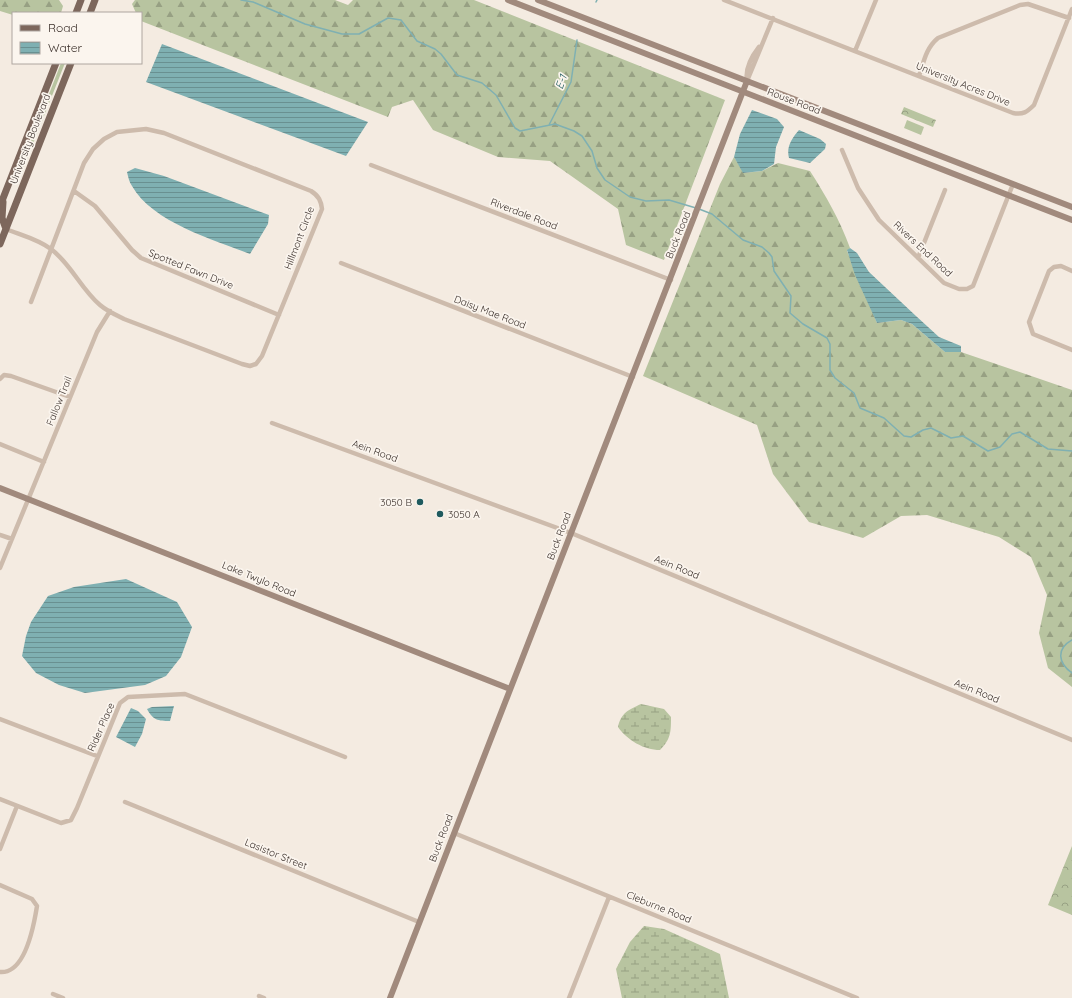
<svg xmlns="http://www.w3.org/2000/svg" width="1072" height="998" viewBox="0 0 1072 998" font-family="Quicksand,sans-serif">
	<defs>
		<pattern id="forest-firs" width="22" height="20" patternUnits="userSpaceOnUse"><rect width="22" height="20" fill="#b8c4a0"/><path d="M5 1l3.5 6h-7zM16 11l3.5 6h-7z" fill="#97a083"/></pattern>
		<pattern id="wetland-marsh" width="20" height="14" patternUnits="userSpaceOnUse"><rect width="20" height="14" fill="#b8c4a0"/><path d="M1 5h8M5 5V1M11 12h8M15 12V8" fill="none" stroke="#97a083"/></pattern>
		<pattern id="park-crowns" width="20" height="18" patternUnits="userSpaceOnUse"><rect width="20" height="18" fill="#b8c4a0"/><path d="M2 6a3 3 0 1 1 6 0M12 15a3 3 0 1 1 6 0" fill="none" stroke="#97a083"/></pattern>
		<pattern id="water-rules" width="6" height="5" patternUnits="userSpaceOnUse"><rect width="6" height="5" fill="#7fb0b2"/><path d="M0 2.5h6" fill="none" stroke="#699091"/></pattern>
	</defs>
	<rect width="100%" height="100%" fill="#f4ebe1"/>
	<path fill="#b8c4a0" d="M 61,63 L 65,63 L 21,174 L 32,138 Z
		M 907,120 L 924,127 L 921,135 L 904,128 Z"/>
	<path fill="url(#forest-firs)" d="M 0,0 L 59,0 L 63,6 L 61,13 L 13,13 L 13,15 L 0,11 Z
		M 135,0 L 335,0 L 348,5 L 353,0 L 474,0 L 725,100 L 664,260 L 626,245 L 618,209 L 550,161 L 498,157 L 433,130 L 413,100 L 392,107 L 388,117 L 141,21 L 141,13 L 136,13 L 132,4 Z
		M 734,157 L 744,173 L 762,171 L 778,163 L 810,171 C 826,196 840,220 850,248 L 847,251 L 877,323 L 901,320 L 912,324 L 945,352 L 961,352 L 1072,390 L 1072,687 L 1048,668 L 1039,633 L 1047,595 L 1031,557 L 999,537 L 927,515 L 901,516 L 863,538 L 809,522 L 773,474 L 757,425 L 643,376 L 720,184 Z"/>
	<path fill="url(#wetland-marsh)" d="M 641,704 L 664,709 L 671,717 C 671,732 671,739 660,750 C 644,750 627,740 618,727 C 621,713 628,710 641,704 Z
		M 644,926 L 664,929 L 720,954 L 729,998 L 622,998 L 616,969 L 630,942 Z"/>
	<path fill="url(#park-crowns)" d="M 904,107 L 936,120 L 933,127 L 901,114 Z
		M 1072,846 L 1072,915 L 1048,905 Z"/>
	<path fill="url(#water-rules)" d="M 162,44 L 368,122 L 346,156 L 146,82 Z
		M 752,110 L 777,119 L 784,127 L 776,147 L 774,164 L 762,171 L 743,173 L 734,157 L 740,134 Z
		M 799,130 L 820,139 L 826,144 L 825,149 L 810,163 L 789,158 C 786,147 792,138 799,130 Z
		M 135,168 L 164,176 L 269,215 L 268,224 L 250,254 C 214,240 152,222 132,186 C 129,182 128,176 127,172 Z
		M 850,248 L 857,253 L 869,272 L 916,316 L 939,337 L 961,346 L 961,352 L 945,352 L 912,324 L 901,320 L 877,323 L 855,275 L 847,250 Z
		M 126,579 L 177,602 L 192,627 L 181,657 L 166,676 L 145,685 L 85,693 L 59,685 L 36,673 L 22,656 L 26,636 L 31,622 L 48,596 L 74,587 Z
		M 174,706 L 170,721 C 158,721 153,720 147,709 L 152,707 Z
		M 131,708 L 138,711 L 146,719 L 142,734 L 135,747 L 116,737 Z"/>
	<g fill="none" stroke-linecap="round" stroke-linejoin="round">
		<path stroke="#7fb0b2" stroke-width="1.5" d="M 241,0 L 253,2 L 305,24 L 342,34 L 359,34 L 388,18 L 401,20 L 417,41 L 435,49 L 441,54 L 457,75 L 482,83 L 496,95 L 515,128 L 520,131 L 555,124 L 574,131 L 582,136 L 592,151 L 597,168 L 605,180 L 630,197 L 646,201 L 669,200 L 696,208
			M 596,2 L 597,0
			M 549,125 L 571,82 L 577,40
			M 699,209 L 712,214 L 743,240 L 762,247 L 769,253 L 772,257 L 774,271 L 791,296 L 790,313 L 803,324 L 827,338 L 830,344 L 830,370 L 835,378 L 854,393 L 860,408 L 884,418 L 904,436 L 911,437 L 923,430 L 931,428 L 951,438 L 963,436 L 988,451 L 1000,447 L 1012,434 L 1020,432 L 1048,449 L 1072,451
			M 1072,640 C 1056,649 1058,663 1072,673"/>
		<path stroke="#cdbbac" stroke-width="4.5" d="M 724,0 L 1013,113 C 1023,115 1027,112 1034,105 L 1072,9
			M 855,51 L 876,0
			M 919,76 C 924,61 926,48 938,38 L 1020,5 L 1028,4 L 1069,18
			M 747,81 L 773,18
			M 747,81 C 745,69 752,56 759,47
			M 842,150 L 858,188 L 879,220 L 944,283 L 959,289 L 967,289 L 973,286 L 1013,184
			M 371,165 L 671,280
			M 74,191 L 95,206 L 132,250 L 141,258 L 279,315
			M 6,229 C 21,235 38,239 51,249 C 71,264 81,289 100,305 C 107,311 116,315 124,319 L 242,364 L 250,366 L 256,364 L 262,356 L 322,209 C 321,201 319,196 311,191 L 164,133 L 146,129 L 117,132 L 104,139 L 93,149 L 84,163 L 31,302
			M 918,258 L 945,190
			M 341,263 L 633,377
			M 1072,271 L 1061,266 L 1054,267 L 1049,271 L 1029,322 L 1033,334 L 1072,350
			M 0,379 L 4,375 L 11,376 L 70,397
			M 272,423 L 571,533 L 1072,740
			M 0,444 L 44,462
			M 0,535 L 12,539
			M 0,568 L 97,332 L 110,311
			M 0,719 L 97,756
			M 0,799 L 61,823 L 71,820 L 77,808 L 120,703 L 128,697 L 185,694 L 345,757
			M 125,802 L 419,922
			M 454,833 L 857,998
			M 0,849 L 17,806
			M 0,885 L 32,899 L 37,906 C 34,925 25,974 0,972
			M 53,994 L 63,998
			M 259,996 L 264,998
			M 569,998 L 609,897"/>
		<path stroke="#a18a7d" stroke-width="6" d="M 508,0 L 1072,220
			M 538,0 L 1072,207
			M 0,488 L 510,689
			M 390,998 L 747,81"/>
		<path stroke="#7d675c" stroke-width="7" d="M 76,13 L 81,0
			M 90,13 L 95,0
			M 3,202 L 2,218 L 6,229
			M 0,206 L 56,63
			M 0,244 L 71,63"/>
	</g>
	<g fill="#1f5a5e" stroke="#fbf5ee" stroke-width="1.5">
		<circle cx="420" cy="502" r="4"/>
		<circle cx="440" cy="514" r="4"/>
	</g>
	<g text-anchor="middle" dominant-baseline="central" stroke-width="3.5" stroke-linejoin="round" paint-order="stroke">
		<g font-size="10" fill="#3b302b" stroke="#fbf5ee">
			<text transform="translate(963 84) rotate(22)">University Acres Drive</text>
			<text transform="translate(794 101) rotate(21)">Rouse Road</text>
			<text transform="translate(30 139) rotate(-69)">University Boulevard</text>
			<text transform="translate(524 214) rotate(21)">Riverdale Road</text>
			<text transform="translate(678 235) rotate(-68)">Buck Road</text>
			<text transform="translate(299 238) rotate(-69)">Hillmont Circle</text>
			<text transform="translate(923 249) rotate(43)">Rivers End Road</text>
			<text transform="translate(191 269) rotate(22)">Spotted Fawn Drive</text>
			<text transform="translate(490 312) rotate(21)">Daisy Mae Road</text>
			<text transform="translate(59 401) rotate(-68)">Fallow Trail</text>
			<text transform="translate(375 451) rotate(20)">Aein Road</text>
			<text transform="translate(559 536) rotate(-69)">Buck Road</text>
			<text transform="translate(677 567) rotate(22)">Aein Road</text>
			<text transform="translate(259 579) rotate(22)">Lake Twylo Road</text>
			<text transform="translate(977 691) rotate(22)">Aein Road</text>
			<text transform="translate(101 727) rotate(-66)">Rider Place</text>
			<text transform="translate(441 838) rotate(-69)">Buck Road</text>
			<text transform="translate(276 854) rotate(22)">Lasistor Street</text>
			<text transform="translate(659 907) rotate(22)">Cleburne Road</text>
		</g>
		<g font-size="10" fill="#3b302b" stroke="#fbf5ee" text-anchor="end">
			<text x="412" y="502">3050 B</text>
			<text x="448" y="514" text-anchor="start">3050 A</text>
		</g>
		<g font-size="11" font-style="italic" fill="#1f5a5e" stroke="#fbf5ee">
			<text transform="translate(561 82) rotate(-70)">E-1</text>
		</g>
	</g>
	<rect x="12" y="12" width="130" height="52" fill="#fbf5ee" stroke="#aea6a0"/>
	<rect x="20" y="25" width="20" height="6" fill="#7d675c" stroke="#aea6a0"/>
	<text x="48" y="32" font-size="12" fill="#3b302b">Road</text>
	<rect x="20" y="42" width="20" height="12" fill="url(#water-rules)" stroke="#aea6a0"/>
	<text x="48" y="52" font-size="12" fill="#3b302b">Water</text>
</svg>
